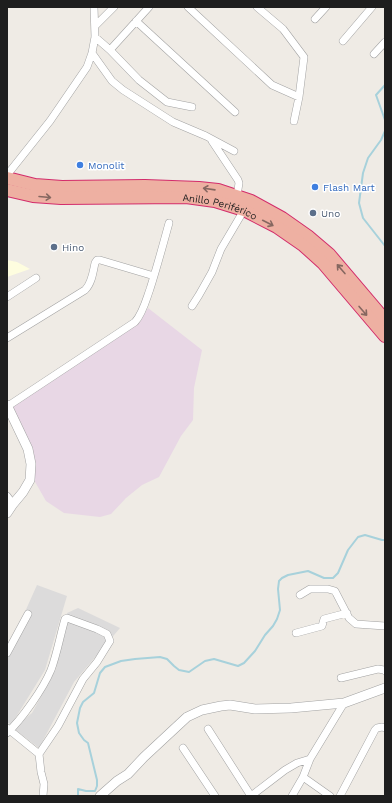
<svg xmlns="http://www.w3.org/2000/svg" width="392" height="803" viewBox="0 0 392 803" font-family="'Work Sans',sans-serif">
	<rect width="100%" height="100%" fill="#efebe5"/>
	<path fill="#dcdbdb" d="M 37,585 L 67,596 L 45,670 L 11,725 L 7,722 L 7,652 Z
		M 78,608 L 120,628 L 74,682 L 39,748 L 13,728 L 32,713 L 56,669 L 67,613 Z"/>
	<path fill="#e8d7e5" d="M 148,308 L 202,350 L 194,388 L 193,420 L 181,436 L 159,477 L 142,485 L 126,498 L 111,514 L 100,517 L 64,513 L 46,501 L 34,480 L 13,407 L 139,323 Z"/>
	<path fill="#fefddf" d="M 7,260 L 17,262 L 30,269 L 7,277 Z"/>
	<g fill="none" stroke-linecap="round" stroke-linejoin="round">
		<path stroke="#a7d1db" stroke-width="2" d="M 385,85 L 376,95 L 385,120
			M 385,131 L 381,140 L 368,158 L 363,173 L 359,203 L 363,218 L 385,246
			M 385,262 L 385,264
			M 78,796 L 78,789 L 86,791 L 95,791 L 97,786 L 97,780 L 88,743 L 84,740 L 79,733 L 77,723 L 80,708 L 83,702 L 94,693 L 100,673 L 105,667 L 121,661 L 135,659 L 160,657 L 167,659 L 174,666 L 179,670 L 189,672 L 205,661 L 214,659 L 238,666 L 244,663 L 255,651 L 265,635 L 273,626 L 277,619 L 280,610 L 278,589 L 279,581 L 282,578 L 288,575 L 308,571 L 324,578 L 333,578 L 338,573 L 348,550 L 358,537 L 365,535 L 382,540 L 385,540"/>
		<g stroke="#a2a2a2" stroke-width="8">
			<path id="minor" d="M 188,7 L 272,85 L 299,97
				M 257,7 L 283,29 L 304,57 L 299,97 L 294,121
				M 315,19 L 326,7
				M 136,21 L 235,112
				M 95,26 L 114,7
				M 95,37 L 110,50 L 139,80 L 167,102 L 192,107
				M 343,41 L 372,7
				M 110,50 L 149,7
				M 92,53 L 112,81 L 123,90 L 173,122 L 206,136 L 234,151
				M 374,54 L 385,42
				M 212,141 L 238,180 L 239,183 L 237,196
				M 7,175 L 50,121 L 87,67 L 92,53 L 95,37 L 94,7
				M 7,297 L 36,278
				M 192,306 L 199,295 L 212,272 L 221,249 L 244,210
				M 7,338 L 85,290 C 92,283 93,272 95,263 L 97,260 L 100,260 L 154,276
				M 8,406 L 135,322 C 143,313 146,300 150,289 C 157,267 163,245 169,223
				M 7,496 L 13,504
				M 300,595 L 310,589 L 328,589 L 335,591 L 349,618 L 356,624 L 385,626
				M 296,633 L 322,626 L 324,619 L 347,613
				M 7,653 L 28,614
				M 341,678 L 378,669 L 384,670 L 385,671
				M 7,728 L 39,754 L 41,772 L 44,784 L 43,796
				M 208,729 L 251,796
				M 7,733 C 22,719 43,689 51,670 C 57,654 60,636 65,619 L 67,618 L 97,629 L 107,634 L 110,641 L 97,662 L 83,679 L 58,726 L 39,754
				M 183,748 L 215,796
				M 303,777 L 330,796
				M 251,796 L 285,770 L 297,763 L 310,759
				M 292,796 L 303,777 L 310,759 L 344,703
				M 340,796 L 375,730 L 377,728 L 382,727 L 385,728"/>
		</g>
		<g stroke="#a2a2a2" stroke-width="10">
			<path id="tertiary" d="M 7,405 L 28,449 L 31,464 L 30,480 L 23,492 L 13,504 L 7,513
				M 100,796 L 117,781 L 128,774 L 144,757 L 187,717 L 202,710 L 221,706 L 230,705 L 255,709 L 291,708 L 344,703 L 385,688"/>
		</g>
		<g stroke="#d32c6b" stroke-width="14">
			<g id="trunk">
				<path d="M 7,178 L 35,185 L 62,187 L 145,186 L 199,188 L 218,190 L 251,201 L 282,218 L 309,237 L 329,254 L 385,320"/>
				<path id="s1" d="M 7,190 L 33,196 L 61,198 L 186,197 L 215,201 L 244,210 L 277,227 L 303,245 L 323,263 L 385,336"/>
			</g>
		</g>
		<use href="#minor" stroke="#fff" stroke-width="7"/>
		<use href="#tertiary" stroke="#fff" stroke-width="9"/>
		<use href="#trunk" stroke="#eeb0a2" stroke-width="12"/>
	</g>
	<defs><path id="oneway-shaft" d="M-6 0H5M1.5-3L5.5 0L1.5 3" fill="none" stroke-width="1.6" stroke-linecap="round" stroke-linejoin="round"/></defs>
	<g stroke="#866760">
		<use href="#oneway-shaft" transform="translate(209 189) rotate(-172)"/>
		<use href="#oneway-shaft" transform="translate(45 197) rotate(5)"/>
		<use href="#oneway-shaft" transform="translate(268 223) rotate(27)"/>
		<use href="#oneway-shaft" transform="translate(341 269) rotate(-131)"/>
		<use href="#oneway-shaft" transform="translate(363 311) rotate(49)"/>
	</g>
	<g fill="#3f7fe0" stroke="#fff" stroke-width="1.5">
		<circle cx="80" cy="165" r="4"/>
		<circle cx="315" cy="187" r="4"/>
	</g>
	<g fill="#5c6f8a" stroke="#fff" stroke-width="1.5">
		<circle cx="313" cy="213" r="4"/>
		<circle cx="54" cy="247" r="4"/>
	</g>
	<g text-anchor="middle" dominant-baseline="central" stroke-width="3" stroke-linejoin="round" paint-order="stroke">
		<g font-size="10" fill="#366cbe" stroke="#fff" text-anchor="start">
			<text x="88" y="165">Monolit</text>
			<text x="323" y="187">Flash Mart</text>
		</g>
		<g font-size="10" fill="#1e1e1e" stroke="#fff">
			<text stroke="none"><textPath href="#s1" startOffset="215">Anillo Periférico</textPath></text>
		</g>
		<g font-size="10" fill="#4e5e75" stroke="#fff" text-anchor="start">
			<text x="321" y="213">Uno</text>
			<text x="62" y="247">Hino</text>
		</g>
	</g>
	<rect width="392" height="803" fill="none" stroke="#1e1e1e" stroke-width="16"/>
</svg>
